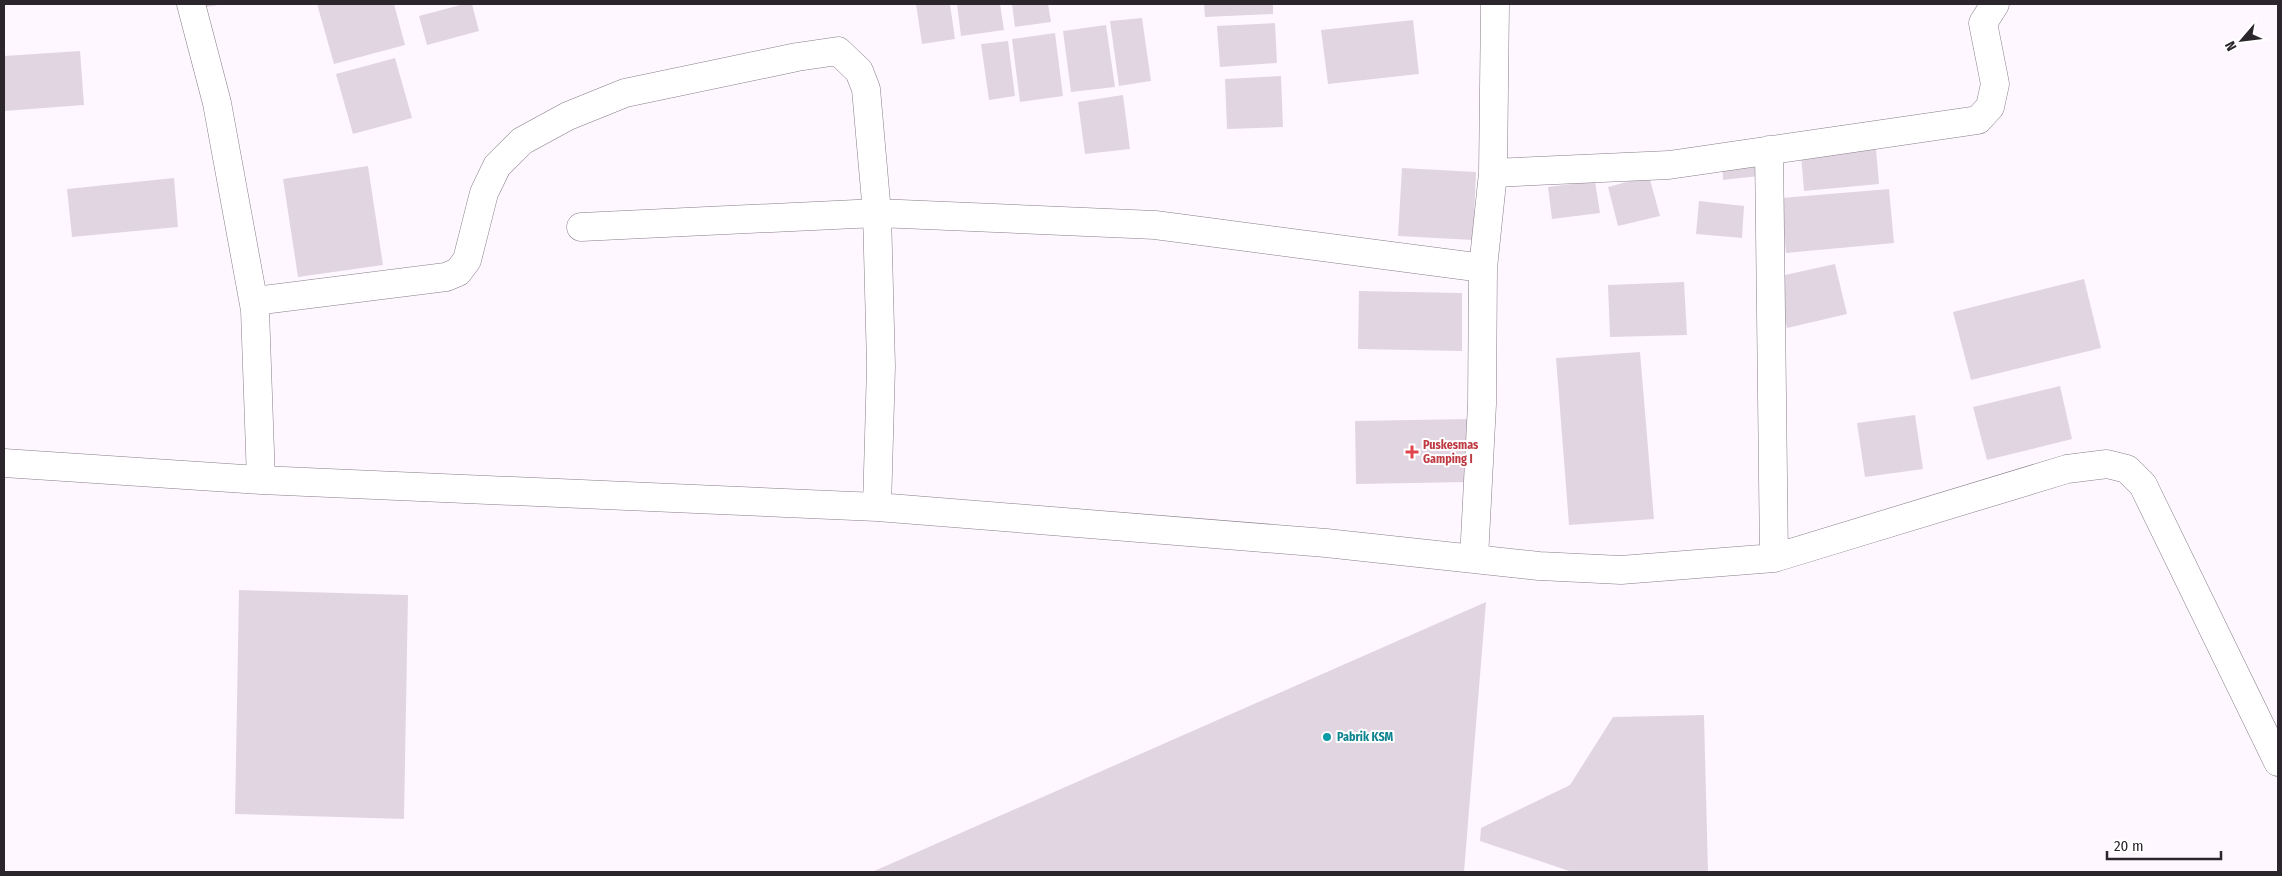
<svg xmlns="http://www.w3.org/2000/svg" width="2282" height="876" viewBox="0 0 2282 876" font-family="'Fira Sans Condensed',sans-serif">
	<rect width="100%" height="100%" fill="#fef7ff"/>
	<path fill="#e1d5e2" d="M 206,4 L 218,4 L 218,5 L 206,7 Z
		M 317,4 L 394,4 L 405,45 L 334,64 Z
		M 464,4 L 472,4 L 479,31 L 427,45 L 419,16 Z
		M 916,4 L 950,4 L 955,39 L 922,44 Z
		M 957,4 L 1000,4 L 1004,30 L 961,36 Z
		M 1012,4 L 1048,4 L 1051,22 L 1015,27 Z
		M 1204,4 L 1273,4 L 1273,14 L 1205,17 Z
		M 1142,18 L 1151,81 L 1119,86 L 1110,21 Z
		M 1413,20 L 1419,74 L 1328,84 L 1321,30 Z
		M 1275,23 L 1277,63 L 1220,67 L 1217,26 Z
		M 1106,25 L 1115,87 L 1071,92 L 1063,31 Z
		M 1055,33 L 1063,96 L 1020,102 L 1012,39 Z
		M 1008,41 L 1015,96 L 989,100 L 981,44 Z
		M 80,51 L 84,105 L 4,111 L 4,56 Z
		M 395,58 L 412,118 L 353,134 L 336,74 Z
		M 1281,76 L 1283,127 L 1227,129 L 1225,79 Z
		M 1123,95 L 1130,149 L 1085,154 L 1078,102 Z
		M 1876,149 L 1879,184 L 1804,191 L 1801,155 Z
		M 1757,156 L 1759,176 L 1723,180 L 1722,160 Z
		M 368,166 L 383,265 L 298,277 L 283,179 Z
		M 1402,168 L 1476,172 L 1473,240 L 1398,236 Z
		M 1649,176 L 1660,216 L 1618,226 L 1608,187 Z
		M 174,178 L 178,227 L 72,237 L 67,189 Z
		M 1595,181 L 1600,213 L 1552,219 L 1548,187 Z
		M 1889,189 L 1894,243 L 1786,253 L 1781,198 Z
		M 1699,201 L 1744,206 L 1742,238 L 1696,234 Z
		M 1835,264 L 1847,314 L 1787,328 L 1776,277 Z
		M 2084,279 L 2101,348 L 1971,380 L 1953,312 Z
		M 1684,282 L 1687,335 L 1610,337 L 1608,285 Z
		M 1359,291 L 1462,293 L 1462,351 L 1358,349 Z
		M 1640,352 L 1654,519 L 1569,525 L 1556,358 Z
		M 2060,386 L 2072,439 L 1987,460 L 1973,407 Z
		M 1915,415 L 1923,469 L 1865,477 L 1857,423 Z
		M 1468,419 L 1469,482 L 1356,484 L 1355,421 Z
		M 239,590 L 408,595 L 404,819 L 235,814 Z
		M 1486,602 L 1464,872 L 872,872 Z
		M 1704,715 L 1708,872 L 1572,872 L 1480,841 L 1481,828 L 1570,785 L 1613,717 Z"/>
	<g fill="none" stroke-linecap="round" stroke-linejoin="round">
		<g stroke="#887d89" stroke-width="29">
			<path id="street" d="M 191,4 L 217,103 L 255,310 L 261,480
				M 1769,150 L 1774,558
				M 1493,173 L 1495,4
				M 581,227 L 877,213 L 1155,225 L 1483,268
				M 254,301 L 446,277 L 458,272 L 467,260 L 484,193 L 497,166 L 522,141 L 568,116 L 625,93 L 797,57 L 838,51 L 859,71 L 866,89 L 877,213 L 881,366 L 877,507
				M 4,463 L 261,480 L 877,507 L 1326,543 L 1539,566 L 1621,570 L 1774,558 L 2067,469 L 2107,464 L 2127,469 L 2143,485 L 2278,762
				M 1474,559 L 1482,404 L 1483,268 L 1493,173 L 1669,165 L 1978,120 L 1990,107 L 1995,84 L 1983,23 L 1995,4"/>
		</g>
		<use href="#street" stroke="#fff" stroke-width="28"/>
	</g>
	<path fill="#e0444e" stroke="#fff" stroke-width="2" d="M1409.5 444.5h5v5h5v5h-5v5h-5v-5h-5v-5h5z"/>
	<circle fill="#0f9aa8" stroke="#fff" stroke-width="2" cx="1327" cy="737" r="5"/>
	<g text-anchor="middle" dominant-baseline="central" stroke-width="4" stroke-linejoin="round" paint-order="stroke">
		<g font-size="12" font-weight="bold" fill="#be3a42" stroke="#fff" text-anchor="start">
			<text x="1423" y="445">Puskesmas<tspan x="1423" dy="14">Gamping I</tspan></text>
		</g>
		<g font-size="12" font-weight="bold" fill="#0d838f" stroke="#fff" text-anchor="start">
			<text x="1337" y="737">Pabrik KSM</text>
		</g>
	</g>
	<rect width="2282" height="876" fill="none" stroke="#2b262b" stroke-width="10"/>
	<g transform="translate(2242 40) rotate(242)" stroke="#ffffff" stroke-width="4" paint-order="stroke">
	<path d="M0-4L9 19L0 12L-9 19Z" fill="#2b262b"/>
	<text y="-8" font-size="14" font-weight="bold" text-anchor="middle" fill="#2b262b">N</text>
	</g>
	<path d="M2107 851v8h114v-8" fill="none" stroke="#2b262b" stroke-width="2.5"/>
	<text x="2114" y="851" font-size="15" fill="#2b262b" stroke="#ffffff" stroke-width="4" paint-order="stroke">20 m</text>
</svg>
